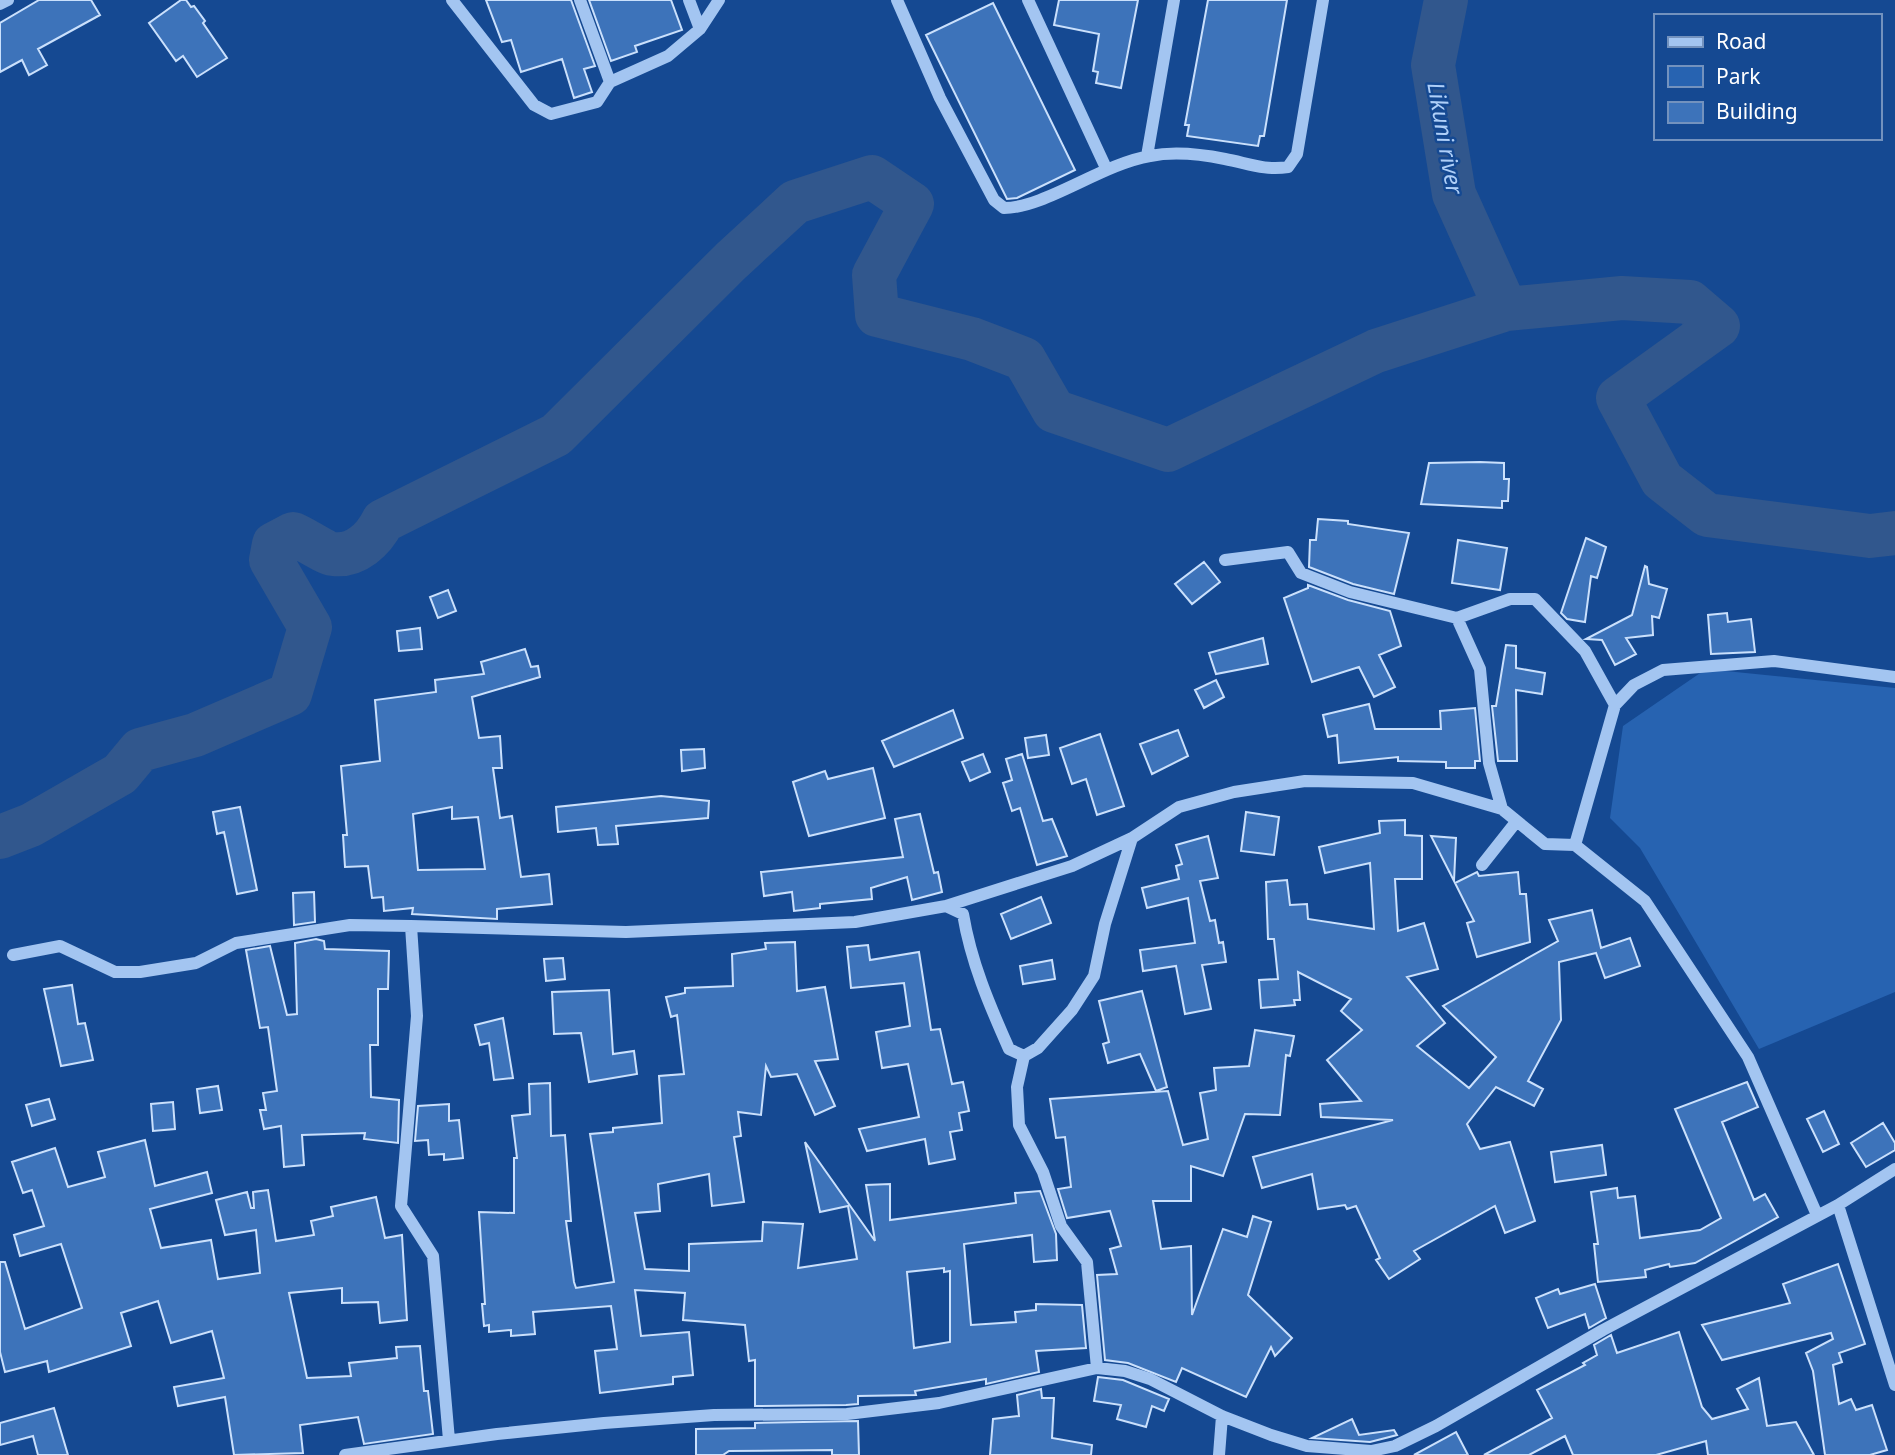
<svg xmlns="http://www.w3.org/2000/svg" width="1895" height="1455" viewBox="0 0 1895 1455" font-family="'Noto Sans',sans-serif">
	<rect width="100%" height="100%" fill="#154992"/>
	<path fill="#2763b1" d="M 1706,669 L 1895,688 L 1895,992 L 1759,1049 L 1640,848 L 1610,818 L 1623,726 Z"/>
	<g fill="none" stroke-linecap="round" stroke-linejoin="round">
		<path stroke="#31578d" stroke-width="44" d="M 1446,0 L 1433,65 L 1454,194 L 1506,309
			M 0,837 L 31,825 L 120,774 L 140,750 L 195,735 L 290,694 L 310,627 L 271,560 L 274,544 L 293,534 C 303,538 325,553 333,554 C 356,557 374,539 383,521 L 556,435 L 731,261 L 795,202 L 872,177 L 912,204 L 874,275 L 877,315 L 972,339 L 1024,359 L 1054,411 L 1168,450 L 1376,351 L 1506,309 L 1622,298 L 1690,302 L 1718,326 L 1618,398 L 1662,480 L 1707,515 L 1870,536 L 1895,533"/>
	</g>
	<path fill="#3d73ba" stroke="#cae0fc" stroke-width="2" fill-rule="evenodd" d="M 39,0 L 91,0 L 100,15 L 38,49 L 47,65 L 29,75 L 22,60 L 0,72 L 0,23 Z
		M 181,0 L 186,0 L 191,7 L 194,6 L 205,21 L 203,23 L 227,58 L 197,77 L 183,56 L 176,61 L 149,23 Z
		M 486,0 L 571,0 L 595,66 L 584,69 L 592,92 L 574,98 L 562,59 L 521,72 L 511,40 L 502,42 Z
		M 589,0 L 671,0 L 682,30 L 635,46 L 637,52 L 611,61 Z
		M 1059,0 L 1138,0 L 1121,88 L 1096,83 L 1098,72 L 1093,71 L 1099,34 L 1054,25 Z
		M 1208,0 L 1287,0 L 1264,136 L 1260,136 L 1258,146 L 1187,136 L 1189,125 L 1185,125 Z
		M 993,3 L 1075,170 L 1017,198 L 1007,199 L 926,35 Z
		M 1480,462 L 1504,463 L 1504,479 L 1509,479 L 1508,501 L 1502,501 L 1502,508 L 1421,504 L 1429,463 Z
		M 1318,519 L 1348,521 L 1348,524 L 1409,533 L 1394,594 L 1353,584 L 1309,567 L 1310,540 L 1316,540 Z
		M 1586,538 L 1606,547 L 1597,578 L 1591,576 L 1585,622 L 1567,619 L 1561,613 Z
		M 1458,540 L 1507,548 L 1500,590 L 1452,583 Z
		M 1204,562 L 1220,582 L 1192,604 L 1175,584 Z
		M 1645,566 L 1647,567 L 1649,584 L 1667,589 L 1659,618 L 1652,616 L 1653,635 L 1626,638 L 1636,654 L 1615,665 L 1602,640 L 1586,639 L 1632,615 Z
		M 1308,585 L 1348,600 L 1390,611 L 1401,646 L 1379,655 L 1395,687 L 1374,697 L 1359,667 L 1312,682 L 1284,598 L 1308,588 Z
		M 448,590 L 456,611 L 438,618 L 430,597 Z
		M 1727,613 L 1728,622 L 1751,619 L 1755,652 L 1711,654 L 1708,615 Z
		M 420,628 L 422,649 L 399,651 L 397,631 Z
		M 1263,638 L 1268,664 L 1216,674 L 1209,653 Z
		M 1506,645 L 1516,646 L 1516,668 L 1545,673 L 1542,694 L 1516,690 L 1517,761 L 1498,761 L 1492,706 L 1496,706 Z
		M 525,649 L 531,667 L 538,666 L 540,677 L 472,697 L 479,738 L 500,736 L 502,768 L 493,768 L 500,818 L 512,816 L 521,877 L 549,874 L 552,904 L 497,909 L 497,919 L 412,914 L 413,908 L 384,911 L 383,897 L 372,898 L 368,866 L 345,867 L 343,835 L 347,835 L 341,766 L 380,761 L 375,700 L 436,692 L 435,680 L 484,674 L 481,662 ZM 452,807 L 452,819 L 478,817 L 485,869 L 418,870 L 413,814 Z
		M 1216,680 L 1224,697 L 1204,708 L 1195,690 Z
		M 1369,704 L 1375,729 L 1441,729 L 1440,711 L 1475,708 L 1480,761 L 1475,761 L 1475,768 L 1446,768 L 1446,762 L 1398,761 L 1398,757 L 1339,763 L 1337,735 L 1328,737 L 1323,715 Z
		M 953,710 L 963,738 L 894,767 L 882,741 Z
		M 1178,730 L 1188,756 L 1152,774 L 1140,744 Z
		M 1100,734 L 1124,806 L 1097,815 L 1086,779 L 1072,784 L 1060,748 Z
		M 1046,735 L 1049,755 L 1028,758 L 1025,738 Z
		M 704,749 L 705,768 L 682,771 L 681,750 Z
		M 983,754 L 990,772 L 970,781 L 962,762 Z
		M 1022,754 L 1043,821 L 1052,819 L 1067,856 L 1037,865 L 1020,808 L 1012,811 L 1003,783 L 1012,780 L 1006,759 Z
		M 873,768 L 885,818 L 809,836 L 793,782 L 825,771 L 828,779 Z
		M 661,796 L 709,801 L 708,818 L 616,826 L 618,844 L 598,845 L 596,828 L 558,832 L 556,807 Z
		M 240,807 L 257,890 L 237,894 L 224,832 L 217,834 L 213,812 Z
		M 1246,812 L 1279,817 L 1274,855 L 1241,851 Z
		M 920,814 L 934,873 L 938,872 L 942,892 L 912,900 L 907,877 L 871,888 L 872,899 L 820,904 L 820,908 L 794,911 L 792,892 L 764,896 L 761,872 L 903,857 L 895,819 Z
		M 1405,820 L 1405,835 L 1422,836 L 1422,879 L 1395,879 L 1398,931 L 1424,923 L 1438,969 L 1407,977 L 1445,1023 L 1417,1046 L 1469,1088 L 1496,1057 L 1443,1006 L 1558,941 L 1549,920 L 1592,910 L 1601,948 L 1630,938 L 1640,966 L 1605,978 L 1596,953 L 1559,962 L 1561,1020 L 1528,1081 L 1543,1089 L 1534,1106 L 1496,1087 L 1467,1124 L 1480,1149 L 1510,1142 L 1535,1221 L 1505,1233 L 1495,1206 L 1414,1251 L 1420,1259 L 1389,1279 L 1376,1260 L 1380,1258 L 1356,1206 L 1347,1209 L 1345,1205 L 1318,1209 L 1312,1174 L 1262,1188 L 1253,1157 L 1393,1120 L 1321,1117 L 1320,1104 L 1361,1101 L 1327,1060 L 1362,1030 L 1341,1011 L 1351,999 L 1298,972 L 1300,1000 L 1294,1000 L 1295,1005 L 1261,1008 L 1259,980 L 1278,979 L 1274,939 L 1268,939 L 1266,882 L 1287,880 L 1290,905 L 1307,904 L 1308,919 L 1374,929 L 1370,863 L 1325,873 L 1319,847 L 1380,833 L 1379,821 Z
		M 1208,836 L 1218,878 L 1200,881 L 1210,921 L 1215,920 L 1219,943 L 1223,942 L 1226,962 L 1202,965 L 1211,1009 L 1185,1014 L 1176,966 L 1143,971 L 1140,950 L 1195,943 L 1188,898 L 1147,908 L 1142,888 L 1179,879 L 1176,866 L 1182,864 L 1176,845 Z
		M 1431,836 L 1456,838 L 1454,881 Z
		M 1477,872 L 1479,876 L 1518,872 L 1520,894 L 1526,894 L 1530,942 L 1477,957 L 1467,923 L 1474,921 L 1455,883 Z
		M 314,892 L 315,922 L 294,925 L 293,893 Z
		M 1041,897 L 1051,923 L 1011,939 L 1001,914 Z
		M 316,939 L 324,941 L 325,949 L 389,951 L 388,989 L 378,989 L 378,1045 L 370,1045 L 371,1097 L 399,1100 L 398,1143 L 364,1139 L 365,1133 L 302,1135 L 304,1165 L 284,1167 L 281,1126 L 264,1129 L 260,1110 L 266,1110 L 263,1093 L 277,1091 L 268,1027 L 260,1028 L 246,950 L 270,946 L 287,1015 L 297,1014 L 295,943 Z
		M 795,942 L 797,991 L 825,987 L 838,1059 L 815,1061 L 835,1106 L 815,1115 L 797,1074 L 771,1077 L 766,1066 L 761,1115 L 738,1112 L 741,1136 L 734,1137 L 744,1202 L 712,1206 L 709,1174 L 658,1184 L 660,1211 L 635,1213 L 645,1269 L 689,1271 L 689,1244 L 762,1241 L 763,1222 L 803,1224 L 798,1268 L 857,1259 L 848,1206 L 820,1212 L 805,1142 L 875,1241 L 866,1185 L 890,1184 L 890,1220 L 1016,1203 L 1015,1193 L 1040,1191 L 1056,1234 L 1057,1260 L 1034,1262 L 1032,1235 L 964,1244 L 971,1325 L 1016,1322 L 1015,1312 L 1036,1310 L 1036,1304 L 1082,1305 L 1086,1348 L 1036,1351 L 1039,1372 L 986,1384 L 986,1379 L 915,1391 L 916,1395 L 858,1396 L 858,1404 L 846,1405 L 755,1406 L 755,1360 L 749,1361 L 745,1325 L 683,1320 L 685,1293 L 635,1290 L 641,1336 L 689,1332 L 693,1375 L 673,1377 L 673,1384 L 600,1393 L 595,1351 L 617,1349 L 611,1306 L 533,1312 L 535,1334 L 511,1336 L 511,1330 L 489,1332 L 489,1325 L 484,1326 L 482,1304 L 485,1304 L 479,1212 L 514,1213 L 514,1158 L 517,1158 L 512,1116 L 530,1114 L 529,1084 L 550,1083 L 551,1136 L 565,1135 L 571,1221 L 566,1221 L 574,1282 L 576,1288 L 614,1282 L 590,1134 L 613,1132 L 613,1128 L 662,1123 L 659,1076 L 684,1074 L 677,1015 L 671,1017 L 666,997 L 685,993 L 685,988 L 733,986 L 732,954 L 766,949 L 765,943 ZM 944,1268 L 944,1272 L 950,1271 L 950,1342 L 914,1348 L 907,1272 Z
		M 868,945 L 870,960 L 919,952 L 931,1030 L 940,1029 L 952,1084 L 963,1082 L 969,1111 L 959,1113 L 962,1130 L 950,1132 L 955,1159 L 929,1164 L 925,1139 L 867,1151 L 859,1129 L 919,1117 L 908,1064 L 882,1068 L 876,1032 L 910,1026 L 904,983 L 851,988 L 847,947 Z
		M 563,958 L 565,979 L 546,981 L 544,959 Z
		M 1052,960 L 1055,979 L 1023,984 L 1020,966 Z
		M 72,985 L 78,1024 L 85,1023 L 93,1060 L 61,1066 L 44,989 Z
		M 609,990 L 613,1054 L 634,1051 L 637,1074 L 589,1082 L 581,1033 L 554,1034 L 552,992 Z
		M 1142,991 L 1167,1087 L 1156,1091 L 1140,1054 L 1108,1063 L 1103,1044 L 1109,1042 L 1099,1001 Z
		M 503,1018 L 513,1078 L 494,1080 L 489,1043 L 480,1045 L 475,1025 Z
		M 1255,1030 L 1294,1036 L 1290,1056 L 1286,1055 L 1280,1115 L 1245,1114 L 1223,1176 L 1191,1166 L 1191,1201 L 1153,1201 L 1161,1249 L 1191,1246 L 1192,1315 L 1223,1229 L 1247,1237 L 1253,1216 L 1271,1222 L 1248,1295 L 1292,1338 L 1275,1356 L 1271,1347 L 1246,1397 L 1182,1368 L 1176,1382 L 1128,1363 L 1105,1360 L 1097,1275 L 1117,1274 L 1110,1249 L 1121,1246 L 1110,1211 L 1067,1218 L 1058,1189 L 1071,1187 L 1065,1137 L 1056,1138 L 1050,1099 L 1168,1091 L 1183,1145 L 1208,1139 L 1200,1093 L 1216,1090 L 1214,1068 L 1249,1066 Z
		M 1747,1082 L 1758,1107 L 1722,1122 L 1754,1200 L 1765,1194 L 1778,1217 L 1695,1263 L 1670,1267 L 1669,1264 L 1645,1270 L 1646,1277 L 1598,1282 L 1594,1244 L 1598,1244 L 1591,1192 L 1617,1188 L 1618,1198 L 1635,1196 L 1640,1238 L 1700,1230 L 1721,1218 L 1675,1109 Z
		M 218,1086 L 222,1110 L 200,1113 L 197,1089 Z
		M 49,1099 L 55,1119 L 32,1126 L 26,1105 Z
		M 173,1102 L 175,1129 L 153,1131 L 151,1104 Z
		M 449,1104 L 449,1121 L 459,1120 L 463,1158 L 444,1160 L 444,1154 L 429,1155 L 428,1140 L 415,1141 L 418,1106 Z
		M 1824,1111 L 1839,1144 L 1823,1152 L 1807,1119 Z
		M 1883,1123 L 1895,1143 L 1895,1150 L 1866,1167 L 1851,1143 Z
		M 145,1140 L 155,1186 L 207,1172 L 212,1193 L 150,1209 L 161,1248 L 211,1240 L 218,1279 L 260,1273 L 256,1230 L 225,1235 L 216,1200 L 247,1192 L 251,1208 L 254,1208 L 253,1192 L 268,1190 L 276,1241 L 314,1235 L 311,1221 L 333,1216 L 331,1207 L 376,1197 L 385,1238 L 402,1235 L 407,1320 L 380,1323 L 378,1302 L 342,1303 L 342,1288 L 289,1293 L 307,1378 L 351,1376 L 349,1363 L 397,1358 L 396,1347 L 420,1346 L 424,1391 L 428,1391 L 433,1434 L 364,1444 L 358,1417 L 300,1425 L 303,1453 L 234,1455 L 225,1397 L 178,1406 L 174,1387 L 224,1378 L 212,1331 L 171,1343 L 158,1301 L 121,1313 L 131,1346 L 49,1372 L 47,1361 L 5,1372 L 0,1352 L 0,1262 L 5,1262 L 25,1329 L 82,1308 L 61,1244 L 20,1256 L 14,1235 L 44,1226 L 32,1190 L 23,1193 L 12,1162 L 55,1148 L 68,1187 L 105,1177 L 98,1152 Z
		M 1602,1145 L 1606,1175 L 1555,1182 L 1551,1152 Z
		M 1838,1264 L 1865,1344 L 1839,1353 L 1842,1362 L 1833,1365 L 1839,1404 L 1851,1399 L 1856,1410 L 1872,1405 L 1887,1450 L 1870,1455 L 1825,1455 L 1813,1371 L 1806,1353 L 1833,1339 L 1831,1333 L 1722,1360 L 1702,1325 L 1790,1303 L 1783,1284 Z
		M 1595,1284 L 1606,1318 L 1589,1328 L 1585,1314 L 1548,1328 L 1536,1298 L 1558,1289 L 1560,1294 Z
		M 1679,1332 L 1702,1407 L 1712,1419 L 1748,1409 L 1737,1389 L 1759,1378 L 1767,1426 L 1796,1422 L 1814,1455 L 1708,1455 L 1706,1441 L 1656,1455 L 1573,1455 L 1565,1436 L 1529,1455 L 1484,1455 L 1552,1418 L 1537,1390 L 1585,1365 L 1583,1363 L 1597,1355 L 1594,1345 L 1611,1335 L 1617,1353 Z
		M 1098,1377 L 1123,1380 L 1169,1399 L 1164,1411 L 1152,1406 L 1146,1427 L 1117,1419 L 1121,1405 L 1094,1401 Z
		M 1041,1389 L 1042,1398 L 1054,1398 L 1052,1438 L 1092,1445 L 1091,1455 L 990,1455 L 993,1419 L 1019,1416 L 1017,1395 Z
		M 54,1408 L 68,1455 L 38,1455 L 33,1436 L 0,1445 L 0,1423 Z
		M 1352,1419 L 1359,1435 L 1394,1430 L 1397,1435 L 1370,1442 L 1312,1438 Z
		M 858,1421 L 859,1455 L 832,1455 L 832,1450 L 729,1451 L 723,1455 L 696,1455 L 696,1429 L 755,1428 L 755,1423 Z
		M 1456,1432 L 1468,1455 L 1414,1455 Z"/>
	<g fill="none" stroke-linecap="round" stroke-linejoin="round">
		<path stroke="#a3c5f1" stroke-width="12" d="M 452,0 L 534,105 L 551,114 L 597,102 L 610,82 L 668,56 L 700,29 L 719,0
			M 580,0 L 610,82
			M 689,0 L 700,29
			M 897,0 L 940,98 L 994,200 L 1004,208 C 1045,208 1102,164 1150,156 C 1175,151 1200,154 1225,159 C 1247,163 1265,171 1288,167 L 1297,154 L 1323,0
			M 1028,0 L 1106,168
			M 0,4 L 8,0
			M 1147,156 L 1174,0
			M 1225,560 L 1288,552 L 1301,573 L 1350,592 L 1457,618 L 1480,669 L 1489,763 L 1502,809 L 1545,844 L 1575,845 L 1645,901 L 1748,1057 L 1817,1215
			M 1457,618 L 1510,599 L 1535,599 L 1585,651 L 1615,705
			M 1575,845 L 1615,705 L 1634,685 L 1663,670 L 1774,661 L 1895,677
			M 1482,865 L 1516,822
			M 946,906 L 963,914 C 971,962 989,1004 1009,1049 L 1024,1056 L 1038,1048 L 1072,1010 L 1094,976 L 1105,924 L 1132,838
			M 13,955 L 60,946 L 115,972 L 140,972 L 196,963 L 236,943 L 350,925 L 411,926
			M 1024,1056 L 1017,1087 L 1019,1125 L 1043,1172 L 1061,1226 L 1087,1262 L 1097,1368
			M 1838,1205 L 1895,1385
			M 449,1440 L 433,1256 L 401,1206 L 417,1016 L 411,926 L 626,932 L 855,922 L 946,906 L 1072,866 L 1132,838 L 1179,807 L 1234,792 L 1305,781 L 1413,783 L 1502,809
			M 345,1455 L 497,1434 L 604,1423 L 714,1415 L 847,1414 L 939,1403 L 1097,1368 L 1125,1371 L 1150,1379 L 1222,1416 L 1271,1435 L 1307,1446 L 1371,1451 L 1395,1446 L 1436,1426 L 1603,1330 L 1838,1205 L 1895,1169
			M 1219,1455 L 1222,1416"/>
	</g>
	<g text-anchor="middle" dominant-baseline="central" stroke-width="5" stroke-linejoin="round" paint-order="stroke">
		<g font-size="23" font-style="italic" fill="#afcff8" stroke="#154992">
			<text transform="translate(1446 138) rotate(80)">Likuni river</text>
		</g>
	</g>
	<rect x="1654" y="14" width="228" height="126" fill="#154992" stroke="#7392be" stroke-width="2"/>
	<rect x="1668" y="37" width="35" height="10" fill="#a3c5f1" stroke="#7392be" stroke-width="2"/>
	<text x="1716" y="49" font-size="21" fill="#ffffff">Road</text>
	<rect x="1668" y="66" width="35" height="21" fill="#2763b1" stroke="#7392be" stroke-width="2"/>
	<text x="1716" y="84" font-size="21" fill="#ffffff">Park</text>
	<rect x="1668" y="102" width="35" height="21" fill="#3d73ba" stroke="#7392be" stroke-width="2"/>
	<text x="1716" y="119" font-size="21" fill="#ffffff">Building</text>
</svg>
